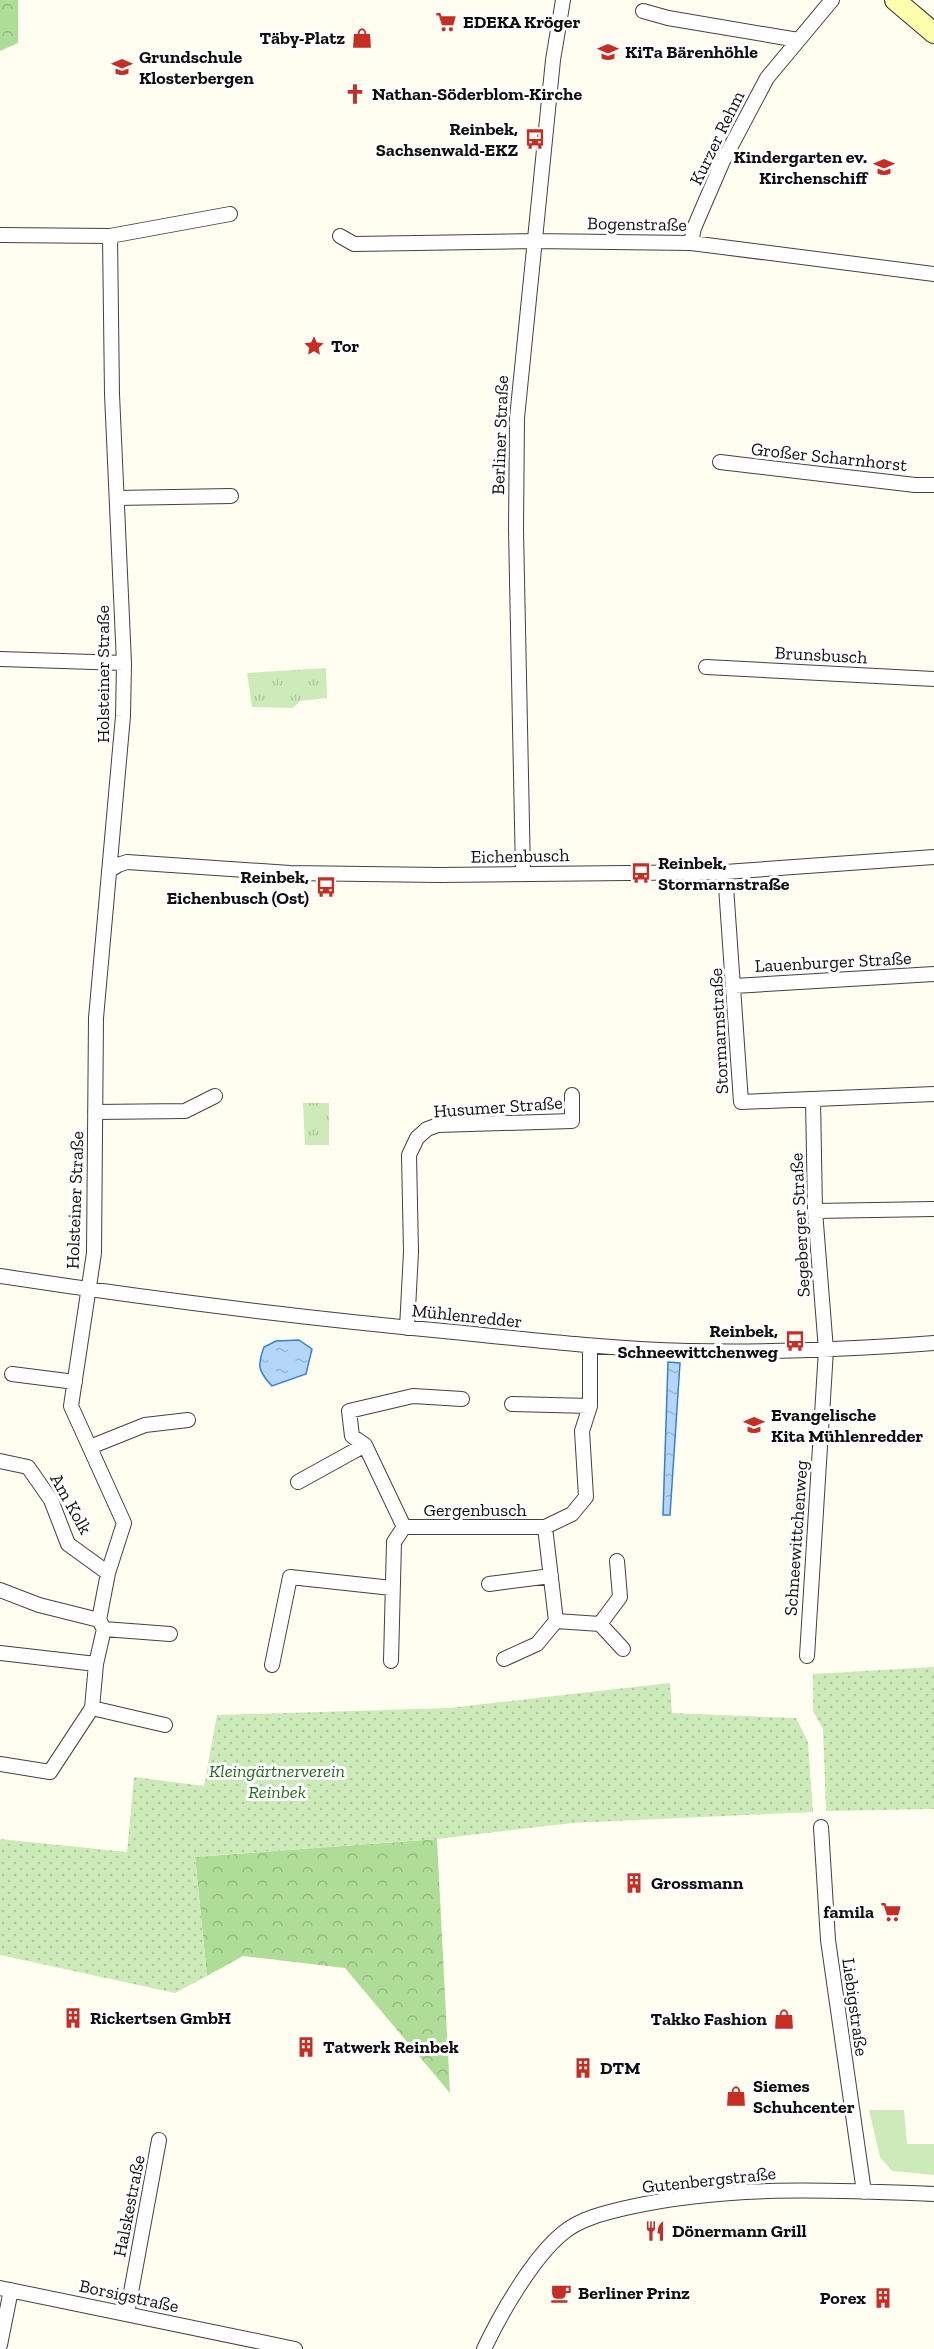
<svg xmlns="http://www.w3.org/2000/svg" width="934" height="2349" viewBox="0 0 934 2349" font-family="'Zilla Slab',serif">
	<defs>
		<pattern id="forest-crowns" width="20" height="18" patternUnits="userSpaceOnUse" patternTransform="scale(1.5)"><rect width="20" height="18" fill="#aedd97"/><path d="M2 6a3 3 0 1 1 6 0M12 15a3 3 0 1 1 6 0" fill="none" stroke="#94bc81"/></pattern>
		<pattern id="park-tufts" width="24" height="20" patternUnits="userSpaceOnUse" patternTransform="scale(1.5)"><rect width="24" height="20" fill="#ccebb9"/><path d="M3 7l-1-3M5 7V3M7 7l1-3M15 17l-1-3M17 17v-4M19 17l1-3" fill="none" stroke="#aec89e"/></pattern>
		<pattern id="garden-dots" width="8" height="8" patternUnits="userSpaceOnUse" patternTransform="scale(1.5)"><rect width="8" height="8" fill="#ccebb9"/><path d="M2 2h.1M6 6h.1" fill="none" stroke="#aec89e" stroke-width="1.8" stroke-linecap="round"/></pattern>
		<pattern id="water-ripples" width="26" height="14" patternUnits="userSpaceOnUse" patternTransform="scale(1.5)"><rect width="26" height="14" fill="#b4d6f8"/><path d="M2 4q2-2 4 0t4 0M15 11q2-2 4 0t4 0" fill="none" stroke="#9ab6d3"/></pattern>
	</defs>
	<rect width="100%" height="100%" fill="#fffef1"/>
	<path fill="#ccebb9" d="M 869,2110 L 904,2110 L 907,2144 L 934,2144 L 934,2175 L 892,2171 L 880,2157 Z"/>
	<path fill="url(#forest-crowns)" d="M 0,0 L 18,0 L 18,43 L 0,51 Z
		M 437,1839 L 450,2093 L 345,1968 L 243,1956 L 207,1976 L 195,1857 Z"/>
	<path fill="url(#park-tufts)" d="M 326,668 L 327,698 L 300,701 L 293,708 L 252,707 L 247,673 Z
		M 303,1103 L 329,1103 L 329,1145 L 305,1145 Z"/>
	<path fill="url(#garden-dots)" d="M 934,1667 L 934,1809 L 826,1811 L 823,1729 L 813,1711 L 813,1674 Z
		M 670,1683 L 672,1713 L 796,1718 L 808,1742 L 813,1812 L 572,1823 L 437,1839 L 195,1857 L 207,1976 L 175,1993 L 0,1955 L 0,1839 L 127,1852 L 134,1777 L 204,1786 L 217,1715 L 449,1708 Z"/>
	<path fill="url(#water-ripples)" stroke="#3881d2" stroke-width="1.5" d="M 299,1340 L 312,1349 L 306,1374 L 272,1386 C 258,1371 257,1366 264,1347 L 276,1341 Z
		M 668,1362 L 680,1363 L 670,1515 L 663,1515 Z"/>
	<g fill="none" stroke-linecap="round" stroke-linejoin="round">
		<g stroke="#424242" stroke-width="16">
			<path id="minor" d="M 643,11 L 668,18 L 798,40
				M 0,235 L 110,236 L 230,214
				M 340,236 L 354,244 L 533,241 L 691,243 L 934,274
				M 691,243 L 694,228 L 722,163 L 767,78 L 832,0
				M 720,462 L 915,485 L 934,485
				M 117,498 L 231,496
				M 0,659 L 124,663
				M 706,667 L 934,679
				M 109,871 L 118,865 L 127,862 L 290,873 L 439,875 L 725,872 L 934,857
				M 725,872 L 741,1102 L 934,1094
				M 523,873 L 516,530 L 517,418 L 553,60 L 563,0
				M 734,986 L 934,974
				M 95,1112 L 185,1111 L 215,1096
				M 815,1211 L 934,1209
				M 0,1276 C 151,1299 302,1318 454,1332 C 532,1340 610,1349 689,1351 C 771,1353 853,1349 934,1343
				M 407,1328 L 411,1252 L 409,1155 L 417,1138 L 427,1129 L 438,1125 L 572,1121 L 572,1095
				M 12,1374 L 75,1382
				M 512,1404 L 590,1406
				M 90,1447 L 145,1425 L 188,1420
				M 0,1461 L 28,1467 L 51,1500 L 68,1544 L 108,1573
				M 298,1482 L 365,1445
				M 404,1527 L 365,1445 L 352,1436 L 349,1411 L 413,1396 L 462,1399
				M 545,1527 L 556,1621 L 600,1624
				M 617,1561 L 620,1597 L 600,1624 L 623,1649
				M 489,1584 L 551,1576
				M 0,1590 L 39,1605 L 99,1620
				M 104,1629 L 170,1634
				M 0,1653 L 96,1664
				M 807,1656 L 826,1350 L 815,1211 L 813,1099
				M 504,1659 L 537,1644 L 556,1621
				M 391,1661 L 394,1542 L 404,1527 L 545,1527 L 572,1514 L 586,1497 L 582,1431 L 590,1406 L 590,1346
				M 272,1665 L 290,1577 L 392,1588
				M 92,1708 L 165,1725
				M 0,1764 L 50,1772 L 92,1708 L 96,1664 L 104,1629 L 99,1620 L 108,1573 L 124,1523 L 71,1406 L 94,1253 L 96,1018 L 123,716 L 124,663 L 112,394 L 110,236
				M 821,1827 L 828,1940 L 864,2192
				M 0,2288 L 295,2349
				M 127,2314 L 159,2140
				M 0,2345 L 11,2290
				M 484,2349 C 500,2315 533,2257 563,2233 C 580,2218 609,2212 630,2207 C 730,2185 832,2190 934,2194"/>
		</g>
		<g stroke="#313131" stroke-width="22">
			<path id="secondary" d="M 895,0 L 934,33"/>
		</g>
		<use href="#minor" stroke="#fff" stroke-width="14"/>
		<use href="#secondary" stroke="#fdffac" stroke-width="20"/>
	</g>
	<defs>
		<g id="supermarket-bare" transform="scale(1.62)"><path d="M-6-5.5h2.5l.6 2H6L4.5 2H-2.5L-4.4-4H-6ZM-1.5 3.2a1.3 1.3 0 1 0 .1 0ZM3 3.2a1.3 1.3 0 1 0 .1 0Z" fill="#c52e21" stroke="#fff" stroke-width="2.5" paint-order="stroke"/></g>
		<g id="shop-bare" transform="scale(1.62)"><path d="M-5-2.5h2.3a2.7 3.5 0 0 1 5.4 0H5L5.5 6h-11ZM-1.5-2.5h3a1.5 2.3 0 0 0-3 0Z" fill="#c52e21" stroke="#fff" stroke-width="2.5" paint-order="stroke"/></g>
		<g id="school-bare" transform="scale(1.62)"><path d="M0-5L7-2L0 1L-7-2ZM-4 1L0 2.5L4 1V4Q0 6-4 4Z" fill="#c52e21" stroke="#fff" stroke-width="2.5" paint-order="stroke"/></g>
		<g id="church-bare" transform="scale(1.62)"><path d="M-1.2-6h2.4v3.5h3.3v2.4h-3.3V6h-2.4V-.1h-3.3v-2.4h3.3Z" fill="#c52e21" stroke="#fff" stroke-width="2.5" paint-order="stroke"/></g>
		<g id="bus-bare" transform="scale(1.62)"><path d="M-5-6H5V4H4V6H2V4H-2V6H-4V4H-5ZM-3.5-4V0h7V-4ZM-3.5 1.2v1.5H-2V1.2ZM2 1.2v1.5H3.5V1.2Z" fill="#c52e21" stroke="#fff" stroke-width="2.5" paint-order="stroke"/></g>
		<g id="sight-bare" transform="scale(1.62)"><path d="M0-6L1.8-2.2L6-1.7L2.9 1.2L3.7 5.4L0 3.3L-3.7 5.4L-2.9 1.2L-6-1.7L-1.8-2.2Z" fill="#c52e21" stroke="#fff" stroke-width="2.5" paint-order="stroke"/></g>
		<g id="building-bare" transform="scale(1.62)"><path d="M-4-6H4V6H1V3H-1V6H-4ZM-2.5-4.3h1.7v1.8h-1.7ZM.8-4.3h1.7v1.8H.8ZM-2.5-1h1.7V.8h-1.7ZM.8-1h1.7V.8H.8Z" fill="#c52e21" stroke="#fff" stroke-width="2.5" paint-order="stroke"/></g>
		<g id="restaurant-bare" transform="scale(1.62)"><path d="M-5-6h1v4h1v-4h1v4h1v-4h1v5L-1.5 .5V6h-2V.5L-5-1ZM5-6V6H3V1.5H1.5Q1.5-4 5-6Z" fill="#c52e21" stroke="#fff" stroke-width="2.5" paint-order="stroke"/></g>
		<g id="cafe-bare" transform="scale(1.62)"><path d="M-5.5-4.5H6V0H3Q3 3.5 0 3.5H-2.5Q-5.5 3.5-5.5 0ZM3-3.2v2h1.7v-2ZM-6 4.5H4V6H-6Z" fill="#c52e21" stroke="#fff" stroke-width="2.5" paint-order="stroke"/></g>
	</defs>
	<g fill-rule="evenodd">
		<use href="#supermarket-bare" x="446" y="22"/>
		<use href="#shop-bare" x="362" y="38"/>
		<use href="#school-bare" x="608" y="52"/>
		<use href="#school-bare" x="122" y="67"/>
		<use href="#church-bare" x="355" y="94"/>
		<use href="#bus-bare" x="535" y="139"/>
		<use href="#school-bare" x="884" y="167"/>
		<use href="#sight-bare" x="314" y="346"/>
		<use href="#bus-bare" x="641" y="873"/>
		<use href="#bus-bare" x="326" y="887"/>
		<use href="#bus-bare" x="795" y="1341"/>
		<use href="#school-bare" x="754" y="1425"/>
		<use href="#building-bare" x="634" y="1883"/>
		<use href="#supermarket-bare" x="891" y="1912"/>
		<use href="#building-bare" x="73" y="2018"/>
		<use href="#shop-bare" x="784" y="2019"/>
		<use href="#building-bare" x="306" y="2047"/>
		<use href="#building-bare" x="583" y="2068"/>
		<use href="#shop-bare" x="736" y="2096"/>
		<use href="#restaurant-bare" x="655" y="2231"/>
		<use href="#cafe-bare" x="561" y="2293"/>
		<use href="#building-bare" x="883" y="2298"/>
	</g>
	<g text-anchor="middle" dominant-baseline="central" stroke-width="6" stroke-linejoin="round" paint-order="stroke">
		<g font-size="18" font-weight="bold" fill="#0f0f0f" stroke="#fff" text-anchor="start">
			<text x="463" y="22">EDEKA Kröger</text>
			<text x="345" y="38" text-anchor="end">Täby-Platz</text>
			<text x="625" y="52">KiTa Bärenhöhle</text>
			<text x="139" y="57">Grundschule<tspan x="139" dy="21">Klosterbergen</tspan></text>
			<text x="372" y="94">Nathan-Söderblom-Kirche</text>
			<text x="518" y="129" text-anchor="end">Reinbek,<tspan x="518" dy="21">Sachsenwald-EKZ</tspan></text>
			<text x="867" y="157" text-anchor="end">Kindergarten ev.<tspan x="867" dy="21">Kirchenschiff</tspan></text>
			<text x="331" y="346">Tor</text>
			<text x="658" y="863">Reinbek,<tspan x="658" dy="21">Stormarnstraße</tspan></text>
			<text x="309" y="877" text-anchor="end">Reinbek,<tspan x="309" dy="21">Eichenbusch (Ost)</tspan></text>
			<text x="778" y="1331" text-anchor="end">Reinbek,<tspan x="778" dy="21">Schneewittchenweg</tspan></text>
			<text x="771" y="1415">Evangelische<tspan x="771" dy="21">Kita Mühlenredder</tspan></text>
			<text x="651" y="1883">Grossmann</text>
			<text x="874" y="1912" text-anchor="end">famila</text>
			<text x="90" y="2018">Rickertsen GmbH</text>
			<text x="767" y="2019" text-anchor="end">Takko Fashion</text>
			<text x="323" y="2047">Tatwerk Reinbek</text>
			<text x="600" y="2068">DTM</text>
			<text x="753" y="2086">Siemes<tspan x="753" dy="21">Schuhcenter</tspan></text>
			<text x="672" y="2231">Dönermann Grill</text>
			<text x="578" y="2293">Berliner Prinz</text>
			<text x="866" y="2298" text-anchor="end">Porex</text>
		</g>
		<g font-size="18" fill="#0f0f0f" stroke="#fff">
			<text transform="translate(717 138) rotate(-64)">Kurzer Rehm</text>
			<text transform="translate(637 224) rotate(1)">Bogenstraße</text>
			<text transform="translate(500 435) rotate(-88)">Berliner Straße</text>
			<text transform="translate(829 457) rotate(6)">Großer Scharnhorst</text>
			<text transform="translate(821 655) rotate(3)">Brunsbusch</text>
			<text transform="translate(103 674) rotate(-90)">Holsteiner Straße</text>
			<text transform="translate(520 856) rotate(-1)">Eichenbusch</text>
			<text transform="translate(833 962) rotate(-3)">Lauenburger Straße</text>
			<text transform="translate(719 1031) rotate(-93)">Stormarnstraße</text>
			<text transform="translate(498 1107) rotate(-4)">Husumer Straße</text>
			<text transform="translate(75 1200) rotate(-88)">Holsteiner Straße</text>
			<text transform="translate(800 1225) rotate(-93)">Segeberger Straße</text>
			<text transform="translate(467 1316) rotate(6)">Mühlenredder</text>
			<text transform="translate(71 1504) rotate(61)">Am Kolk</text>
			<text x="475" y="1510">Gergenbusch</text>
			<text transform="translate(796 1538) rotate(-86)">Schneewittchenweg</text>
			<text transform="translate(855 2007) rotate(82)">Liebigstraße</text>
			<text transform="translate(709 2180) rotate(-6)">Gutenbergstraße</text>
			<text transform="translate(129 2206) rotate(-79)">Halskestraße</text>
			<text transform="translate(129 2296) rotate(12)">Borsigstraße</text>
		</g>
		<g font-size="18" font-style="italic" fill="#226a1c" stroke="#fff">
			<text x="277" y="1771">Kleingärtnerverein<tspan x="277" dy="21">Reinbek</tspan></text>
		</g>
	</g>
</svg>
